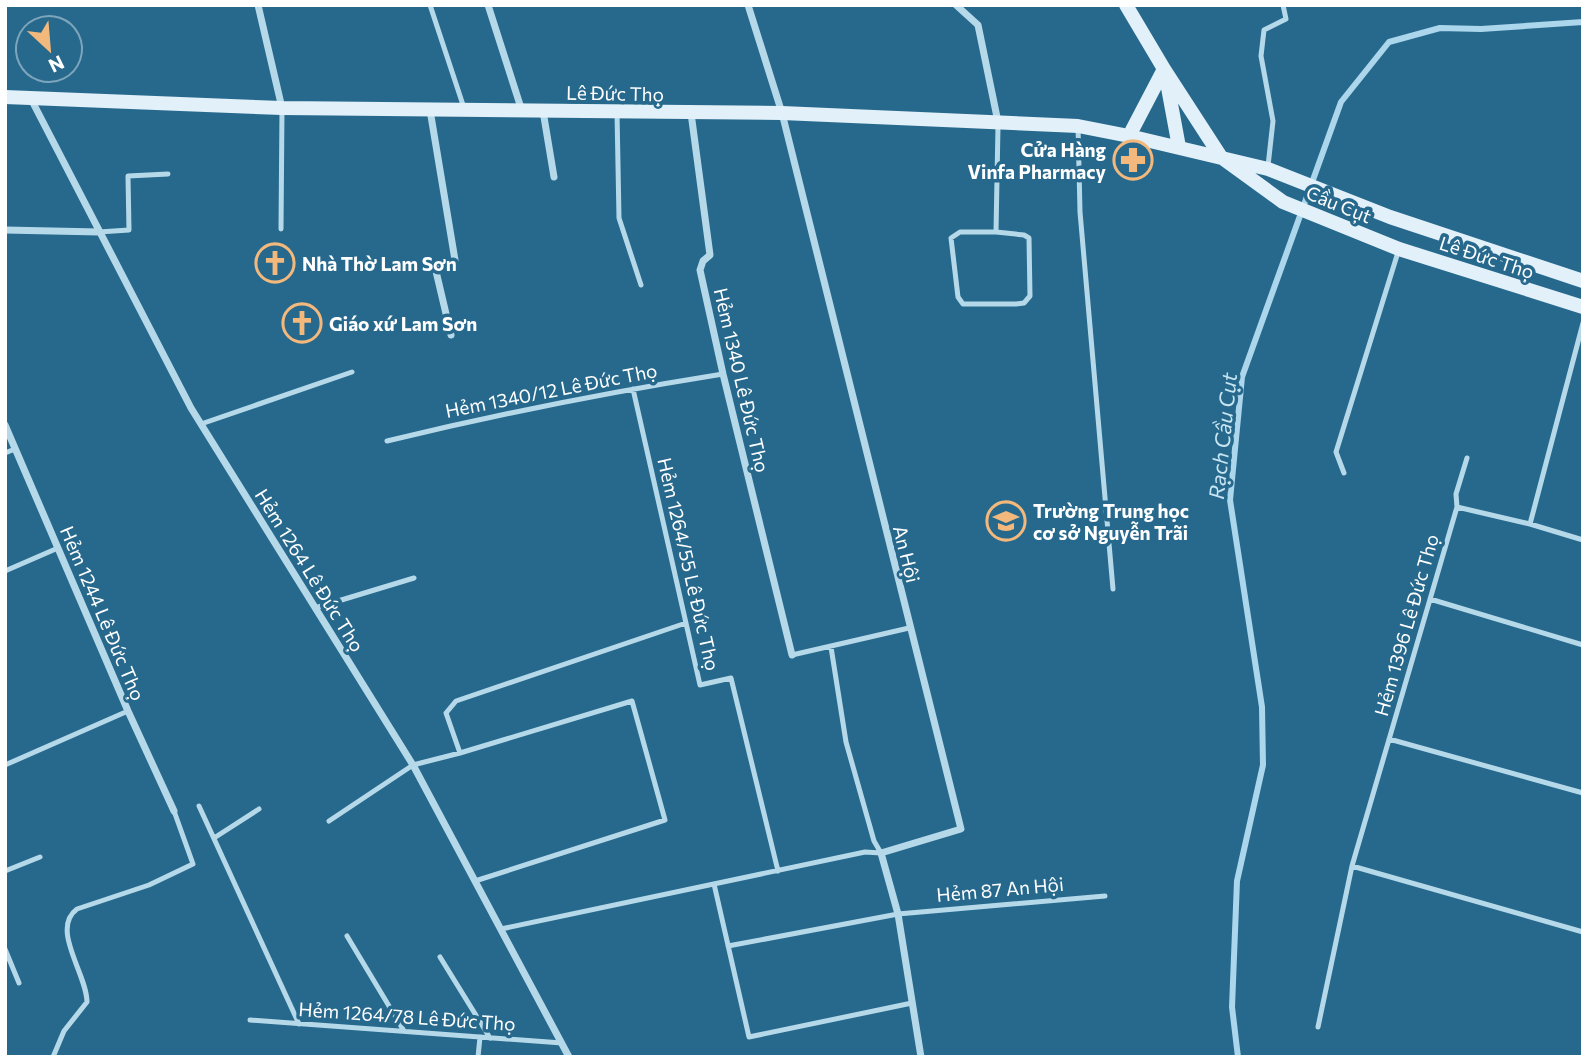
<svg xmlns="http://www.w3.org/2000/svg" width="1588" height="1062" viewBox="0 0 1588 1062" font-family="Commissioner,sans-serif">
	<rect width="100%" height="100%" fill="#27698d"/>
	<g fill="none" stroke-linecap="round" stroke-linejoin="round">
		<path stroke="#abd6eb" stroke-width="6" d="M 1238,1057 L 1232,1007 L 1237,881 L 1263,765 L 1262,707 L 1230,500 L 1242,377 L 1341,102 L 1389,42 L 1440,28 L 1481,29 L 1583,22"/>
		<path stroke="#b6d9ea" stroke-width="5" d="M 430,5 L 464,108
			M 617,112 L 619,218 L 641,285
			M 1078,126 L 1080,212 L 1113,589
			M 1268,166 L 1273,121 L 1261,56 L 1264,30 L 1286,19 L 1283,5
			M 281,229 L 282,109
			M 99,232 L 129,230 L 128,176 L 168,174
			M 996,232 L 1024,235 L 1029,238 L 1030,296 L 1024,303 L 1016,304 L 963,304 L 958,297 L 951,238 L 960,232 L 996,232 L 998,126
			M 633,389 L 700,685 L 731,678 L 778,871
			M 201,424 L 352,372
			M 387,441 C 498,414 610,392 723,374
			M 5,453 L 15,449
			M 1344,473 L 1336,452 L 1399,249
			M 1457,507 L 1456,494 L 1467,458
			M 1530,524 L 1583,540
			M 5,571 L 58,548
			M 1430,599 L 1583,645
			M 315,608 L 414,578
			M 831,647 L 846,742 L 874,841 L 881,853
			M 792,655 L 909,628
			M 1389,739 L 1583,793
			M 460,753 L 446,713 L 456,701 L 686,623
			M 5,765 L 128,711
			M 199,806 L 299,1024
			M 329,821 L 413,765 L 460,753 L 632,701 L 665,820 L 475,881
			M 214,838 L 259,809
			M 1352,866 L 1583,932
			M 5,871 L 40,857
			M 714,884 L 749,1037 L 912,1003
			M 501,929 L 865,852 L 881,853
			M 347,936 L 404,1031
			M 728,946 L 898,914 L 1105,896
			M 5,949 L 19,983
			M 440,957 L 490,1038
			M 250,1020 L 562,1043
			M 1318,1027 L 1352,866 L 1457,507 L 1530,524 L 1583,323
			M 53,1057 L 64,1031 L 87,1002 C 87,974 50,929 77,909 L 149,885 L 193,864 L 174,811
			M 478,1057 L 480,1037"/>
		<path stroke="#b6d9ea" stroke-width="7" d="M 258,5 L 282,108
			M 488,5 L 522,111
			M 748,5 L 782,113 L 961,829 L 881,853 L 898,914 L 921,1057
			M 956,5 L 978,25 L 998,122
			M 30,97 L 191,408 L 413,765 L 569,1057
			M 430,110 L 455,260 L 435,267 L 451,335
			M 543,111 L 554,177
			M 691,113 L 710,255 L 703,261 L 700,270 L 723,374 L 792,655
			M 5,230 L 99,232
			M 5,425 L 128,711 L 174,811"/>
		<path stroke="#e1f0f9" stroke-width="14" d="M 1126,5 L 1164,69 L 1221,157 L 1283,202 L 1399,249 L 1583,307
			M 1166,77 L 1179,147
			M 5,97 L 282,108 L 782,113 L 1078,126 L 1129,136 L 1268,169 L 1390,217 L 1583,281
			M 1129,136 L 1164,69"/>
	</g>
	<defs>
		<g id="pharmacy-ring" transform="scale(2.0125)"><circle r="9.5" fill="#27698d" stroke="#f3b87c" stroke-width="1.5"/><path d="M-2-6h4v4h4v4h-4v4h-4v-4h-4v-4h4Z" fill="#f3b87c"/></g>
		<g id="church-ring" transform="scale(2.0125)"><circle r="9.5" fill="#27698d" stroke="#f3b87c" stroke-width="1.5"/><path d="M-1.2-6h2.4v3.5h3.3v2.4h-3.3V6h-2.4V-.1h-3.3v-2.4h3.3Z" fill="#f3b87c"/></g>
		<g id="school-ring" transform="scale(2.0125)"><circle r="9.5" fill="#27698d" stroke="#f3b87c" stroke-width="1.5"/><path d="M0-5L7-2L0 1L-7-2ZM-4 1L0 2.5L4 1V4Q0 6-4 4Z" fill="#f3b87c"/></g>
	</defs>
	<g fill-rule="evenodd">
		<use href="#pharmacy-ring" x="1133" y="160"/>
		<use href="#church-ring" x="275" y="263"/>
		<use href="#church-ring" x="302" y="323"/>
		<use href="#school-ring" x="1006" y="521"/>
	</g>
	<g text-anchor="middle" dominant-baseline="central" stroke-width="7" stroke-linejoin="round" paint-order="stroke">
		<g font-size="19" fill="#fff" stroke="#27698d">
			<text transform="translate(615 93) rotate(1)">Lê Đức Thọ</text>
			<text transform="translate(1339 204) rotate(22)">Cầu Cụt</text>
			<text transform="translate(1487 257) rotate(18)">Lê Đức Thọ</text>
			<text transform="translate(742 380) rotate(77)">Hẻm 1340 Lê Đức Thọ</text>
			<text transform="translate(551 390) rotate(-11)">Hẻm 1340/12 Lê Đức Thọ</text>
			<text transform="translate(907 554) rotate(76)">An Hội</text>
			<text transform="translate(689 564) rotate(77)">Hẻm 1264/55 Lê Đức Thọ</text>
			<text transform="translate(310 570) rotate(58)">Hẻm 1264 Lê Đức Thọ</text>
			<text transform="translate(103 613) rotate(67)">Hẻm 1244 Lê Đức Thọ</text>
			<text transform="translate(1406 625) rotate(-74)">Hẻm 1396 Lê Đức Thọ</text>
			<text transform="translate(1000 889) rotate(-5)">Hẻm 87 An Hội</text>
			<text transform="translate(407 1016) rotate(4)">Hẻm 1264/78 Lê Đức Thọ</text>
		</g>
		<g font-size="19" font-weight="bold" fill="#fff" stroke="#27698d" text-anchor="start">
			<text x="1106" y="149" text-anchor="end">Cửa Hàng<tspan x="1106" dy="22">Vinfa Pharmacy</tspan></text>
			<text x="302" y="263">Nhà Thờ Lam Sơn</text>
			<text x="329" y="323">Giáo xứ Lam Sơn</text>
			<text x="1033" y="510">Trường Trung học<tspan x="1033" dy="22">cơ sở Nguyễn Trãi</tspan></text>
		</g>
		<g font-size="21" font-style="italic" fill="#c8e5f2" stroke="#27698d">
			<text transform="translate(1222 436) rotate(-84)">Rạch Cầu Cụt</text>
		</g>
	</g>
	<rect width="1588" height="1062" fill="none" stroke="#ffffff" stroke-width="14"/>
	<g transform="translate(49 49) rotate(154)"><circle r="33" fill="#27698d" stroke="#7da5bb" stroke-width="2"/>
	<path d="M0-5L12 26L0 18L-12 26Z" fill="#f3b87c"/>
	<text y="-10" font-size="19" font-weight="bold" text-anchor="middle" fill="#ffffff">N</text>
	</g>
</svg>
